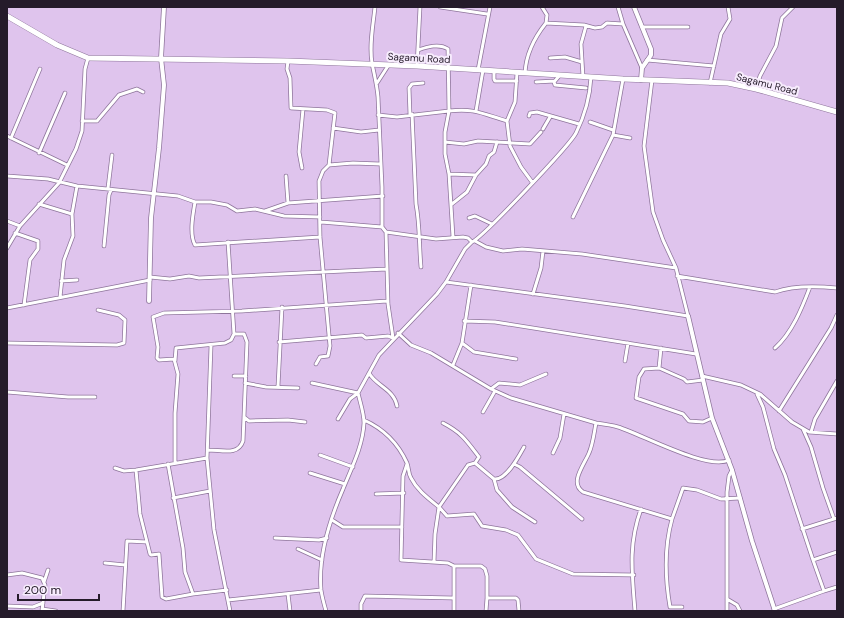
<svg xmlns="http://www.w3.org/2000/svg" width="844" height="618" viewBox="0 0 844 618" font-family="'DM Sans',sans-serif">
	<rect width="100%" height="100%" fill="#dfc4ed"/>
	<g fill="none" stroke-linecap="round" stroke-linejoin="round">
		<g stroke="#8e759b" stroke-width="4.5">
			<path id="street" d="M 440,7 L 487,14
				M 542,7 L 547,15 L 546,23
				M 618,7 L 623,24
				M 642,27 L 688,27
				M 418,50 C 427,47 439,43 448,49 L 449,111 C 475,108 483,114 507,121
				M 550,58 L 565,57 L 582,62
				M 647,60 L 714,66
				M 288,61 L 287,69 L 290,78 L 291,108 L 327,110 L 335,113 L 329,165
				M 417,66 L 420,7
				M 478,70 L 490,7
				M 494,71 L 494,79 L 495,81 L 517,81
				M 517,73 L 515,102 L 507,121 L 510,146 L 521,167 L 532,182
				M 525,73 C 526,53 534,38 546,23 L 584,25 L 595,28 L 602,27 L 607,23 L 623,24 L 642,68
				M 560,75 L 554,82 L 555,85 L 586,88
				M 583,77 L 581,44 L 586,26
				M 536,82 L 555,81
				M 377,83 L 388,66
				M 710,83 L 721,34 L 730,19 L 728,7
				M 756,89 L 760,76 L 776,46 L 782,18 L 793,7
				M 476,111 L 483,70
				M 412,114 L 416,204 C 420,225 419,246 421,267
				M 378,115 L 397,117 L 449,111 L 445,132 L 445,154 L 449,174 L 453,237
				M 410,115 L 409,88 L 412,84 L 423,83
				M 529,116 L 530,113 L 537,112 L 579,124
				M 82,121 L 97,121 L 119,95 L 137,89 L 143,92
				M 590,122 L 613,130
				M 333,128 L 361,132 L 379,130
				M 543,129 L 550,117
				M 613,135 L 630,138
				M 7,136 L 67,165
				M 11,138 L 40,69
				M 445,142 L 464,144 L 478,141 L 530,144 L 541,132
				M 39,153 L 65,93
				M 302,168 L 299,152 L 303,109
				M 449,174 L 476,175 L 486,164 L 489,156 L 494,152 L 497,142
				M 7,176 L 48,179 L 77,186 L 178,196 L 195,202 L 211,202 L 227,205 L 237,211 L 255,209 L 284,216 L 320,217
				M 286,176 L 288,203
				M 108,188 L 112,155
				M 195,202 C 193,214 189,234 195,245 L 320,237
				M 39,204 L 72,214
				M 452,204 L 467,192 L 476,175
				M 265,211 L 288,203 L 383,196
				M 573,217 L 613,135 L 623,79
				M 469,218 L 475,216 L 492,224
				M 7,221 L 20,226
				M 321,222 L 382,227
				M 386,232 L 388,304 L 393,338
				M 15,233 L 38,241 L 38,249 L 30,260 L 24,305
				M 475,241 L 486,247 L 503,251 L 522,249 L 582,254 L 676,268
				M 472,242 C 482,238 570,145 576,133 C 584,117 590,96 591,77
				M 104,246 L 109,195 L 111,190
				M 7,248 L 20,226 L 59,183 L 76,149 L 82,131 L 85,69 L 88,58
				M 677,276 L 775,292 C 794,285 817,286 837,288
				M 150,277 L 170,279 L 189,276 L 199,278 L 387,269
				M 61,281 L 77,280
				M 446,282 L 625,306 L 688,316 L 676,268 L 663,240 L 653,212 L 644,146 L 652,80
				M 533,294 L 541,268 L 543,251
				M 60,297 L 64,260 L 73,236 L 72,214 L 77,186
				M 7,308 L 150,280
				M 464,321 L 495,322 L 696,354
				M 398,333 L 411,345 L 431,353 L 491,389 L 511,398 L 596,423 C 594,433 593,444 589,453 C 584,465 569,483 583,492 L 672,519 L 683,488 L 697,490 L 721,499 L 740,498
				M 279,342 L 362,335 L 366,338 L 388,336 L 393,338
				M 7,343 L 117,345 L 124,343 L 125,320 L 119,315 L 98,310
				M 462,343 L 474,352 L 516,359
				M 661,348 L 659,368 L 644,369 L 639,377 L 636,398 L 683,414 L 689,421 L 703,422 L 712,418
				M 775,348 C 792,333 802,308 810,287
				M 175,361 L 176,348 L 225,343 L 231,340 L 234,334 L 228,242
				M 625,361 L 628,343
				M 316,364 L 320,357 L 328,356 L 330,346 L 320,237 L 319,181 L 323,171 L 329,165 L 353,163 L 380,164
				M 453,365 L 462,343 L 471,285
				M 659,368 L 684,379 L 687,382 L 703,380
				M 369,373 C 376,386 394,389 397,406
				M 234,376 L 246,376
				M 702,376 L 741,385 L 760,394 L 792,422 L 809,432 L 837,434
				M 245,383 L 266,387 L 298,388
				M 312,383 L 358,393
				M 278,386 L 282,307
				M 491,389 L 499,383 L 520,385 L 546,374
				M 7,392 L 68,397 L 95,397
				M 757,394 L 763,407 L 774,449 L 785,475 L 813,560
				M 779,411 L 831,328 L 837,315
				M 483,412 L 495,391
				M 244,417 L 249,421 L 288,420 L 305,422
				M 338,419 L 350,399 L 358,393 L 379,355 L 437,294 L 446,282 L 465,249 L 472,242 L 468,238 L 463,237 L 436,239 L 386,232 L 382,227 L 382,187 L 378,97 C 377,85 374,74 372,63 C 369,45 373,26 375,7
				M 364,420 C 384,429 398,443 407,463 C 409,468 408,473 411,478 C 417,490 428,498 439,507 L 435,534 L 434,562
				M 443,423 C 462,433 466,440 479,457 L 475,463
				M 596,423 C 603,424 611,425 618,427 C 641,434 708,471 729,460
				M 803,429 L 811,447 L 823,488 L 834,519
				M 811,432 L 815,419 L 837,381
				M 208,450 C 222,450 238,456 243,441 L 247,342 L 244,334 L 234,334
				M 553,453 L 560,438 L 564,414
				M 320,455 L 353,467
				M 207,458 L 214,530 L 230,611
				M 175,462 L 175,413 L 178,374 L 174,359 L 159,360 L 157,358 L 158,347 L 153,317 L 164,313 L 242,311 L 387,301
				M 168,464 L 183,548 L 185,572 L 193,594 L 227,590
				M 407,464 L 403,476 L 401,560 L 448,563 L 454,566 L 481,566 L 485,569 L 487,576 L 487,598
				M 514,464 L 520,467 L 582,519
				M 115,468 L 124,471 L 136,470 L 207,458 L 211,346
				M 136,470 L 140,514 L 150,554 L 151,555 L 159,554 L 162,597 L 166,599 L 193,594
				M 310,473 L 345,484
				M 494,479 C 506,481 519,456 524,447
				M 376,494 L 404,493
				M 173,498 L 210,491
				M 672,519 C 664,548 665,578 670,607 L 682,607
				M 332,520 L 343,527 L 402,527
				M 535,522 L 512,507 L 497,490 L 494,479 L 475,463 L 468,465 L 439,507 L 447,516 L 474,514 L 482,526 L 506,530 L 518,535 L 536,559 L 573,574 L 634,575
				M 802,529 L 837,518
				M 275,538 L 319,540 L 327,538
				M 298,549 L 322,560
				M 105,563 L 125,565
				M 454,566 L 454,611
				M 7,575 L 22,573 L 42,578 L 45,585 L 42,611
				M 44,582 L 48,570
				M 824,591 L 837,587
				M 288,594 L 290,611
				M 727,599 L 737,605 L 740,611
				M 228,600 L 321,590
				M 7,606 L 33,607 L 43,603
				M 42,609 L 56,611
				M 774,609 L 824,591 L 813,560 L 837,552
				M 123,611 L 127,541 L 147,542
				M 326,611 C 324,604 322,597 321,590 C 318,557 330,519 343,489 C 351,469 363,446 364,423 C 364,413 360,402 358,393
				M 361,611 L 361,604 L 365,596 L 453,598
				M 486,611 L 487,598 L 516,598 L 518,600 L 519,611
				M 635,611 C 632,573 628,545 641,509
				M 727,611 L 727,492 L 729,476 L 732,470"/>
		</g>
		<g stroke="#8e759b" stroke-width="5.5">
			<path id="secondary" d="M 634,7 L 651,49 L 651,55 L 642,68 L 641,80
				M 149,301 L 151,218 L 159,148 L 164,85 L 161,58 L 164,7
				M 688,316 L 712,418 L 732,470 L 752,541 L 775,611"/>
		</g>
		<g stroke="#8e759b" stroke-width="6">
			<path id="highway" d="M 7,16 L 57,45 L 88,58 L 288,61 L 417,66 L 623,79 L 728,83 L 756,89 L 837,112"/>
		</g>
		<use href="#street" stroke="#fff" stroke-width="3"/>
		<use href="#secondary" stroke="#fff" stroke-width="4"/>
		<use href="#highway" stroke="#fff" stroke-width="5"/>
	</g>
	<g text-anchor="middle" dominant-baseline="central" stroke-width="4" stroke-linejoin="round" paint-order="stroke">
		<g font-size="10" fill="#251b2a" stroke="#f7ecfd">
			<text transform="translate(419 58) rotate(3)">Sagamu Road</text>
			<text transform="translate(767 84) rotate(14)">Sagamu Road</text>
		</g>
	</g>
	<rect width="844" height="618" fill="none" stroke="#251b2a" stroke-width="16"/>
	<path d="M18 594v6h81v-6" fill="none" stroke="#251b2a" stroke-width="2"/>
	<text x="24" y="594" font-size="12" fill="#251b2a" stroke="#f7ecfd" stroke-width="3" paint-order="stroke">200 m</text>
</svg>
